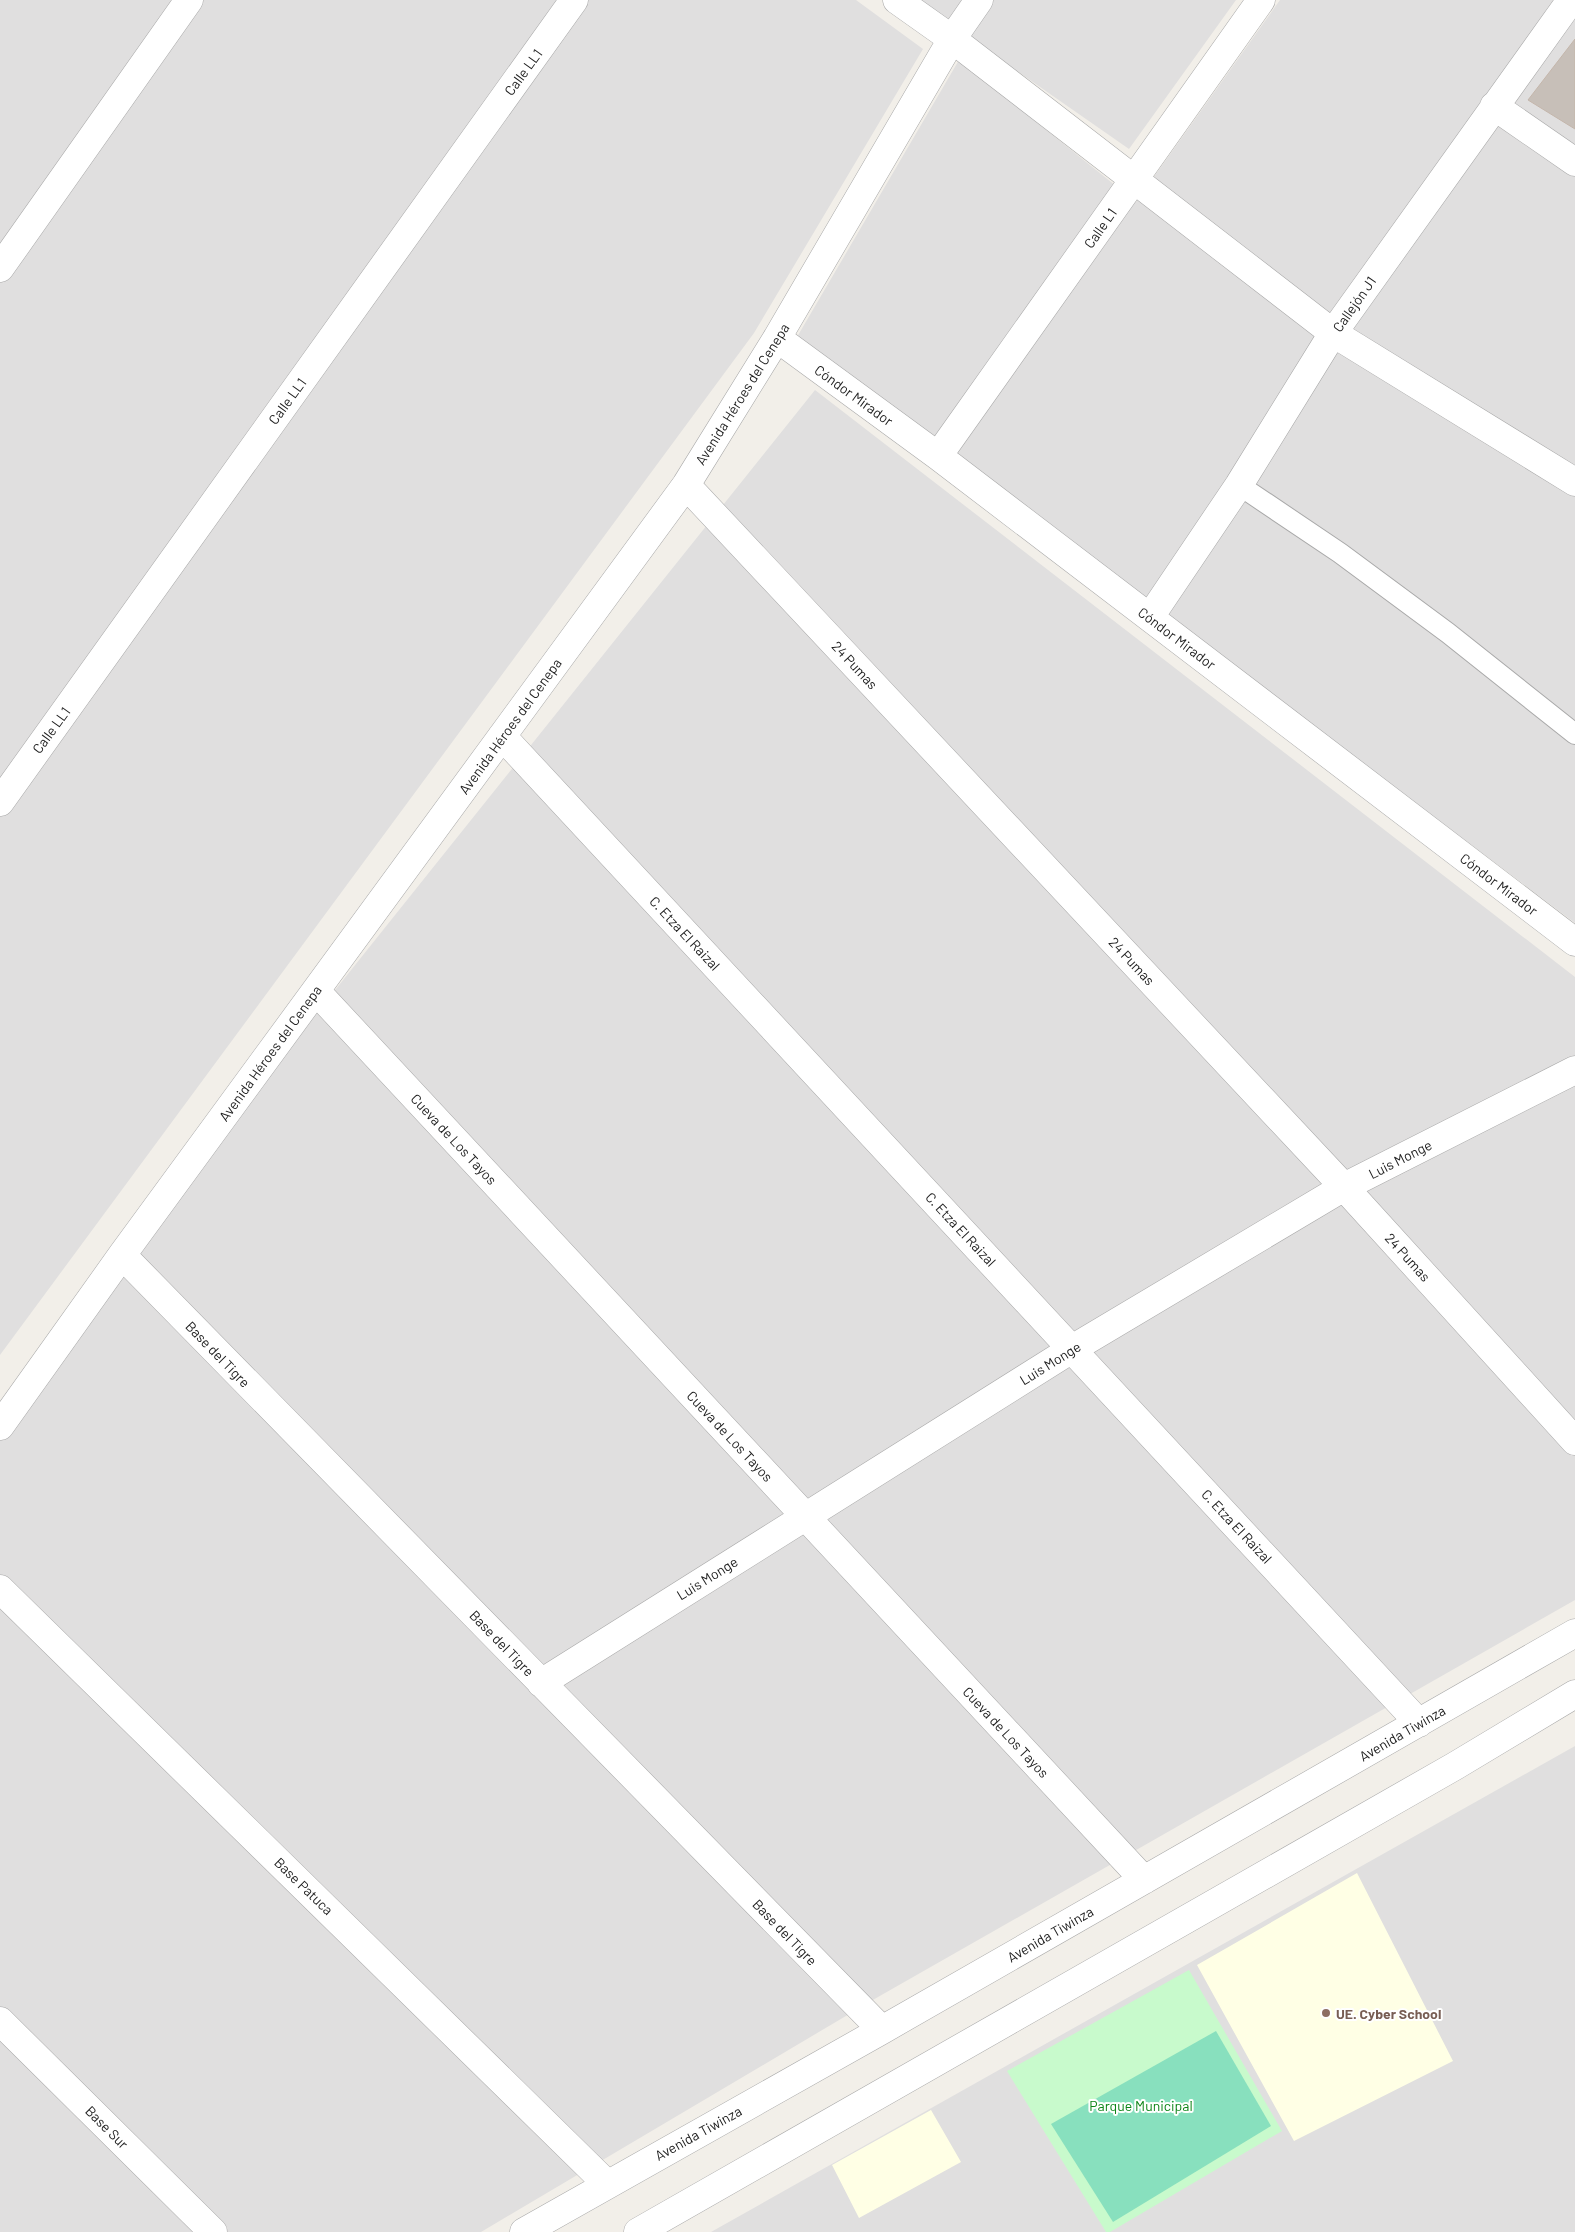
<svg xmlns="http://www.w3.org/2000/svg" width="1575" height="2232" viewBox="0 0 1575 2232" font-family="Barlow,sans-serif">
	<rect width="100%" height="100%" fill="#f2efe9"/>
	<path fill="#e0dfdf" d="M 0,0 L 856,0 L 923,49 L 754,333 L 0,1355 Z
		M 915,0 L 1236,0 L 1129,149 Z
		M 1280,0 L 1575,0 L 1575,923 L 797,337 L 959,60 L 1136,202 Z
		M 815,390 L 1575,977 L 1575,1600 L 878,1997 L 481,2232 L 0,2232 L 0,1409 Z
		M 1575,1746 L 1575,2232 L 711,2232 Z"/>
	<path fill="#ffffe5" d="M 1357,1873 L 1453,2061 L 1294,2141 L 1197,1965 Z
		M 931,2110 L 961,2162 L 859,2218 L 832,2165 Z"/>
	<path fill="#c8facc" d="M 1189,1970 L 1282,2131 L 1110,2232 L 1106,2232 L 1007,2071 Z"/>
	<path fill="#88e0be" d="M 1216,2031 L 1271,2126 L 1113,2222 L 1051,2124 Z"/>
	<path fill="#c7bfb8" stroke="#c4b6ab" d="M 1575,39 L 1575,129 L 1528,100 Z"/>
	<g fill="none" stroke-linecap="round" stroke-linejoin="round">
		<g stroke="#a9a9a9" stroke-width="22">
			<path id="service" d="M 1239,485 L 1340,553 L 1448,633 L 1575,734"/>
		</g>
		<g stroke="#a9a9a9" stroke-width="29">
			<path id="minor" d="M 897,0 L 952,39 L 1333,333 L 1575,482
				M 1494,106 L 1575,162
				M 0,268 L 189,0
				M 777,338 L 938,456 L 1575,942
				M 938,456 L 1261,0
				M 686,485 L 1344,1187 L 1575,1441
				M 1150,617 L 1239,485 L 1333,333 L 1571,0
				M 502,736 L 1419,1723
				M 0,802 L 574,0
				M 316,991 L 1144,1880
				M 122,1255 L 882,2030
				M 0,1426 L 122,1255 L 686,485 L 777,338 L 952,39 L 979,0
				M 0,1589 L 607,2184
				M 541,1683 L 1072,1349 L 1344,1187 L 1575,1070
				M 0,2021 L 213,2232
				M 524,2232 L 882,2030 L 1575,1633
				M 638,2232 L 1455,1766 L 1575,1694"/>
		</g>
		<use href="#service" stroke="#fff" stroke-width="20"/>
		<use href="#minor" stroke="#fff" stroke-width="28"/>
	</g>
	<circle fill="#8d6e63" stroke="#fff" stroke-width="2" cx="1326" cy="2013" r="5"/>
	<g text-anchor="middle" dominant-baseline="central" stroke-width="4" stroke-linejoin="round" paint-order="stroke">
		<g font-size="14" fill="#222" stroke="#fff">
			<text transform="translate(523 72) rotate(-54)">Calle LL1</text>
			<text transform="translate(1100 228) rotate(-55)">Calle L1</text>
			<text transform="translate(1354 304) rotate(-55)">Callejón J1</text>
			<text transform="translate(742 394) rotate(-58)">Avenida Héroes del Cenepa</text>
			<text transform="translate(854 395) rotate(36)">Cóndor Mirador</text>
			<text transform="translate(287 401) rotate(-54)">Calle LL1</text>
			<text transform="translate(1177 638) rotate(37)">Cóndor Mirador</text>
			<text transform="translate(855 665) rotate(47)">24 Pumas</text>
			<text transform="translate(510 726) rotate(-54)">Avenida Héroes del Cenepa</text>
			<text transform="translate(51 730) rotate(-54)">Calle LL1</text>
			<text transform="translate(1499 884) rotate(37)">Cóndor Mirador</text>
			<text transform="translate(685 933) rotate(47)">C. Etza El Raizal</text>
			<text transform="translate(1132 961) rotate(47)">24 Pumas</text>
			<text transform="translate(270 1053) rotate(-54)">Avenida Héroes del Cenepa</text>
			<text transform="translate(454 1139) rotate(47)">Cueva de Los Tayos</text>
			<text transform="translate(1400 1159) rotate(-27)">Luis Monge</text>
			<text transform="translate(961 1229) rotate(47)">C. Etza El Raizal</text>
			<text transform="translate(1408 1257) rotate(48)">24 Pumas</text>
			<text transform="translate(218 1354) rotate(46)">Base del Tigre</text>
			<text transform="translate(1050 1363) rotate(-32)">Luis Monge</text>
			<text transform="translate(730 1436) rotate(47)">Cueva de Los Tayos</text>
			<text transform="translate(1237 1526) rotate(47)">C. Etza El Raizal</text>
			<text transform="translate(707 1578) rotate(-32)">Luis Monge</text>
			<text transform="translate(502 1643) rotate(46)">Base del Tigre</text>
			<text transform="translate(1006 1732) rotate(47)">Cueva de Los Tayos</text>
			<text transform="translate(1402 1733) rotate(-30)">Avenida Tiwinza</text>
			<text transform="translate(304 1886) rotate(44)">Base Patuca</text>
			<text transform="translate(785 1932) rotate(46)">Base del Tigre</text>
			<text transform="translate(1050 1934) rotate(-30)">Avenida Tiwinza</text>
			<text transform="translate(107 2127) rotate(45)">Base Sur</text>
			<text transform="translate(698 2133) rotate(-29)">Avenida Tiwinza</text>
		</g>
		<g font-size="14" font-weight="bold" fill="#785e54" stroke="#fff" text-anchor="start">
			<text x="1336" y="2013">UE. Cyber School</text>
		</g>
		<g font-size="14" fill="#0c8416" stroke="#fff">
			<text x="1141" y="2105">Parque Municipal</text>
		</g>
	</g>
</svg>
